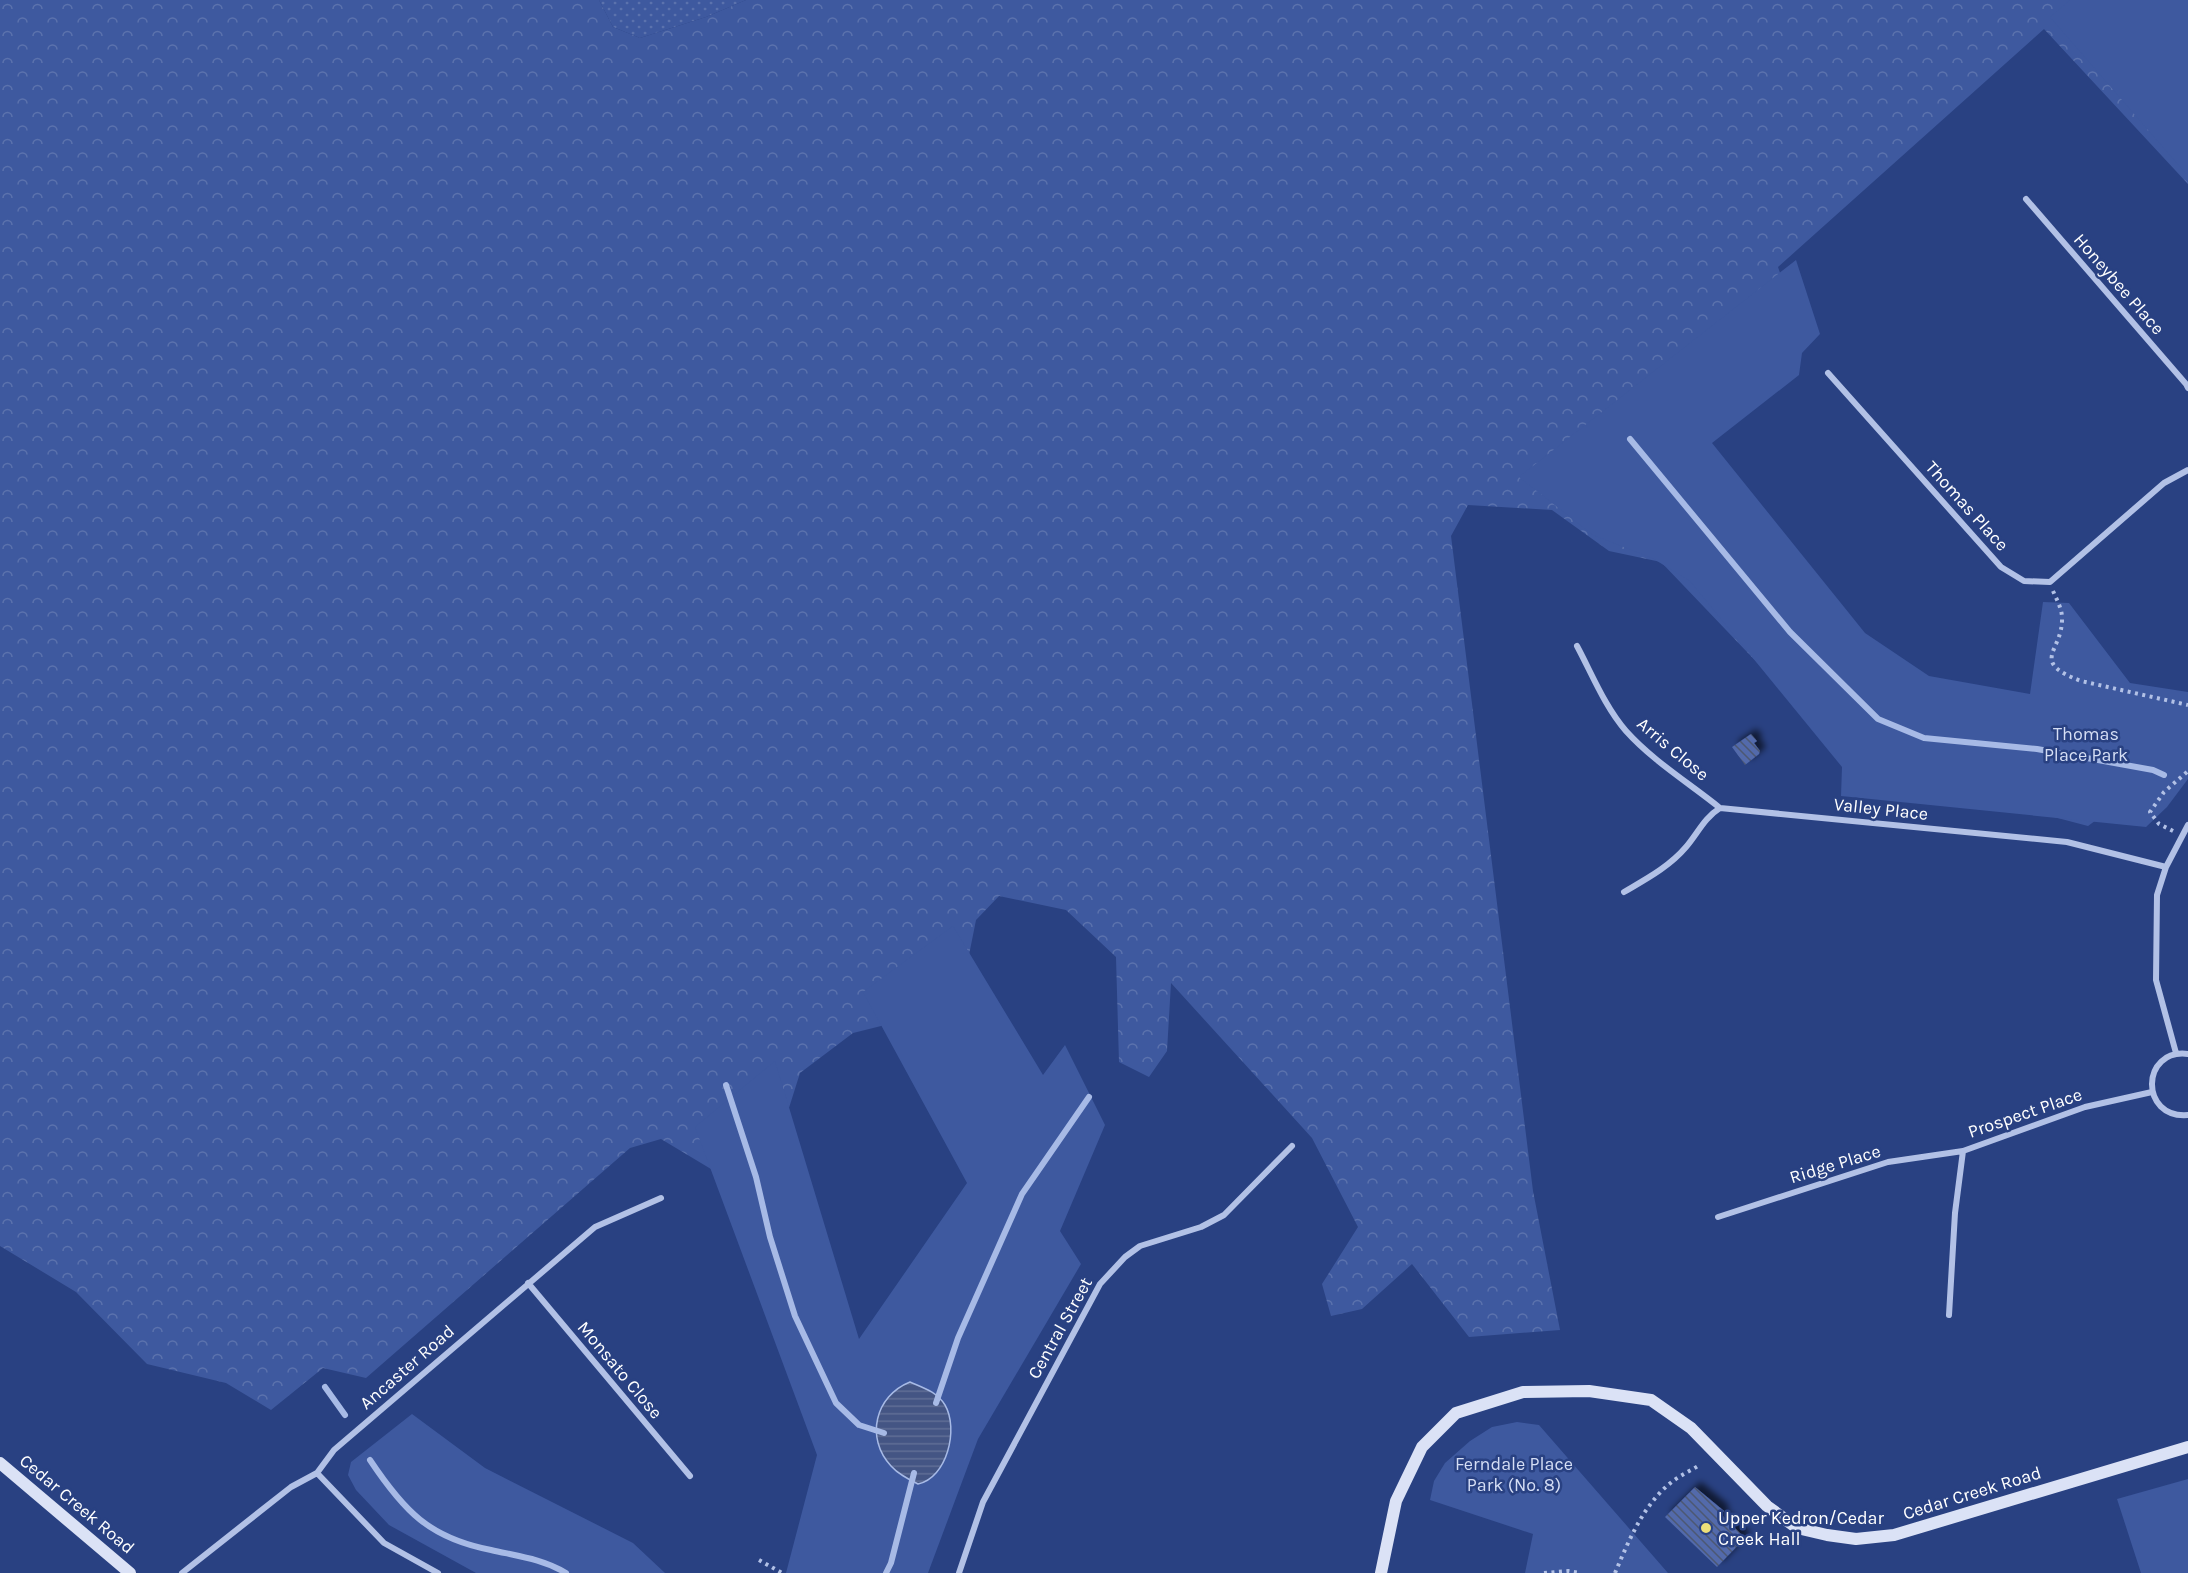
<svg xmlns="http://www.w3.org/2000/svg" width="2188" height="1573" viewBox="0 0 2188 1573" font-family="Karla,sans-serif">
	<defs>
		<pattern id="grass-dots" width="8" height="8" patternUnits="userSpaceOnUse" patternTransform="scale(1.5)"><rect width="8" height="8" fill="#3e599f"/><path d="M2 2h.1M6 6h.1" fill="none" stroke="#5b72ad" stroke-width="1.8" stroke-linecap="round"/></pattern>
		<pattern id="forest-crowns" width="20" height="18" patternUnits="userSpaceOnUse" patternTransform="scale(1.5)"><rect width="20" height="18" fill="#3e599f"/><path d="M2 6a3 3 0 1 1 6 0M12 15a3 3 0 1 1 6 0" fill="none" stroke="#5b72ad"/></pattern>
		<pattern id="water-rules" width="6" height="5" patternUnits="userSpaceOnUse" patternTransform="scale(1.5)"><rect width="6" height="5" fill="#445584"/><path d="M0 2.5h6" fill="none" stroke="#606e96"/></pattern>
		<pattern id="building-back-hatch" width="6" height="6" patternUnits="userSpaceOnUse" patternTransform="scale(1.5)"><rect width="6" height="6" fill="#526aab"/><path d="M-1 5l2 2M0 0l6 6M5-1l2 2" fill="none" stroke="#4e5872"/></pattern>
		<filter id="shadow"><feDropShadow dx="5.5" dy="-5.5" stdDeviation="3" flood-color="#0009"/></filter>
	</defs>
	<rect width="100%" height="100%" fill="#294182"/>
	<path fill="url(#grass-dots)" d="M 599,0 L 746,0 L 706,17 L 640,38 L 613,27 Z"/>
	<path fill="url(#forest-crowns)" d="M 0,0 L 599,0 L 613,27 L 640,38 L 706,17 L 746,0 L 2188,0 L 2188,184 L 2044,29 L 1778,267 L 1794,314 L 1697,449 L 1862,644 L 1931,685 L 2167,768 L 2088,826 L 1855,765 L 1661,562 L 1609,551 L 1552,510 L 1468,505 L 1451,536 L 1533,1191 L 1560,1330 L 1469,1337 L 1412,1264 L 1362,1309 L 1331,1316 L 1322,1284 L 1358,1227 L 1312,1138 L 1171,983 L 1167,1051 L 1149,1077 L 1119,1062 L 1116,957 L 1066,910 L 999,896 L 976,920 L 969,955 L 885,1025 L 853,1033 L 800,1073 L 770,1168 L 746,1190 L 661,1139 L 630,1148 L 366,1378 L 323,1368 L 271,1410 L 226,1383 L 147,1364 L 76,1292 L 0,1246 Z"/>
	<path fill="#3e599f" d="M 2070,0 L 2188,0 L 2188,176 L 2050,17 Z
		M 1796,260 L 1820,334 L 1802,353 L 1799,375 L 1712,443 L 1865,633 L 1929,676 L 2030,694 L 2043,602 L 2069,603 L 2130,683 L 2188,692 L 2188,779 L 2167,807 L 2146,827 L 1841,796 L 1842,767 L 1690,581 L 1652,558 L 1593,535 L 1519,477 Z
		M 953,926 L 1043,1075 L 1065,1045 L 1105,1125 L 1060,1231 L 1081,1264 L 978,1439 L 928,1573 L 786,1573 L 817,1455 L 695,1127 L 775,1061 L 859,1339 L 967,1183 L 863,992 Z
		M 412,1414 L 485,1468 L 633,1543 L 665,1573 L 476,1573 L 389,1525 L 356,1490 L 348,1475 L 351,1462 Z
		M 1517,1422 L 1539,1425 L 1668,1573 L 1525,1573 L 1533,1534 L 1430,1500 L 1434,1481 L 1445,1463 L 1470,1441 L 1492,1427 Z
		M 2188,1479 L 2188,1573 L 2141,1573 L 2117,1499 Z"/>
	<path fill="url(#water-rules)" stroke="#a7bae6" stroke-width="1.5" d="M 910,1382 C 924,1388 937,1392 945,1405 C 959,1429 947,1478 918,1484 C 908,1479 898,1474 891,1466 C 865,1438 875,1396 910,1382 Z"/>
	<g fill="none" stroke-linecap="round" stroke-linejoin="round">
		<path stroke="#a7bae6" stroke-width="6" d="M 1630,439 L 1790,632 L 1878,719 L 1924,738 L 2037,749 L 2153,770 L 2164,775
			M 726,1085 L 756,1177 L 770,1237 L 795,1316 L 836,1403 L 859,1425 L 884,1433
			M 325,1387 L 345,1415
			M 936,1403 L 958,1338 L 1022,1194 L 1089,1097
			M 370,1460 C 404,1511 429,1538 491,1550 C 517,1556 543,1559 566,1573
			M 886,1573 L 891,1563 L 914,1473"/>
	</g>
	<path fill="url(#building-back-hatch)" filter="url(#shadow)" d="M 1751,734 L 1757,741 L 1754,743 L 1760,751 L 1759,754 L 1745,765 L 1732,747 Z
		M 1695,1487 L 1724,1511 L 1721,1514 L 1745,1538 L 1717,1567 L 1665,1517 Z"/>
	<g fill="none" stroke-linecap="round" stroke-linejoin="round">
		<path stroke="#b2c1e6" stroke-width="4" stroke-dasharray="3 4.5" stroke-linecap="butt" d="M 2053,591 C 2057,600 2062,609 2062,618 C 2063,652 2028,661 2081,681 L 2188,705
			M 2173,831 L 2159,824 L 2150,812 L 2164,792 L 2188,771
			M 759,1560 L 782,1573
			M 1544,1573 L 1568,1571 L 1580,1573
			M 1615,1573 C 1629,1540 1644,1503 1673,1481 C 1681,1475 1690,1471 1698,1466"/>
		<path stroke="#b2c1e6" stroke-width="6" d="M 2026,199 L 2186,384 L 2188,388
			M 1828,373 L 2001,567 L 2024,581 L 2050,582 L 2164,483 L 2188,470
			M 1577,646 C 1592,674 1605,707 1626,731 C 1653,761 1689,783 1720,808
			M 1624,892 C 1646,879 1669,867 1686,847 C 1698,833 1704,818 1720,808 L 2067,842 L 2166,867
			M 2176,1053 L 2156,980 L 2157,895 L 2166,867 L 2188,825
			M 2188,1054 C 2141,1048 2139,1119 2188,1115
			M 1718,1217 L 1888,1162 L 1963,1151
			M 528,1283 L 690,1476
			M 1949,1315 L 1955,1213 L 1963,1151 L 2085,1107 L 2152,1092
			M 317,1473 L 384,1543 L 438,1573
			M 182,1573 L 291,1487 L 317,1473 L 334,1450 L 595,1227 L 661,1198
			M 959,1573 L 983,1502 L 1100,1284 L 1125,1257 L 1140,1246 L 1201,1227 L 1224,1215 L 1292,1146"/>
		<path stroke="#dbe2f6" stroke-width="12" d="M 0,1463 L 130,1573
			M 1381,1573 L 1396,1501 L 1422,1447 L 1456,1413 L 1523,1392 L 1589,1391 L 1651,1400 L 1691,1428 L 1767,1506 L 1797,1528 L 1827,1535 L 1856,1539 L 1894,1535 L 2188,1447"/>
	</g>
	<circle fill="#eddf79" stroke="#294182" stroke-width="2" cx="1706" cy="1528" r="6"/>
	<g text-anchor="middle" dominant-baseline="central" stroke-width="5" stroke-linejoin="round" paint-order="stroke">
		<g font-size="18" fill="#fff" stroke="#294182">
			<text transform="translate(2119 284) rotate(49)">Honeybee Place</text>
			<text transform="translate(1967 506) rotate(48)">Thomas Place</text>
			<text transform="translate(1673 749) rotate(40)">Arris Close</text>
			<text transform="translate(1881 809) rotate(6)">Valley Place</text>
			<text transform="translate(2025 1113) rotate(-19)">Prospect Place</text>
			<text transform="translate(1835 1164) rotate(-17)">Ridge Place</text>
			<text transform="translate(1060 1328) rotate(-61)">Central Street</text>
			<text transform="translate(407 1367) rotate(-41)">Ancaster Road</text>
			<text transform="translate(620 1370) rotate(50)">Monsato Close</text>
			<text transform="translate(1972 1493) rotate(-17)">Cedar Creek Road</text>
			<text transform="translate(77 1504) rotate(40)">Cedar Creek Road</text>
		</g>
		<g font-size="18" fill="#d5def5" stroke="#294182">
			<text x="2086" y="734">Thomas<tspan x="2086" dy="21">Place Park</tspan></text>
			<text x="1514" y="1464">Ferndale Place<tspan x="1514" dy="21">Park (No. 8)</tspan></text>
		</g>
		<g font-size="18" fill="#fff" stroke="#294182" text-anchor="start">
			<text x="1718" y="1518">Upper Kedron/Cedar<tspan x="1718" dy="21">Creek Hall</tspan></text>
		</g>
	</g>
</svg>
